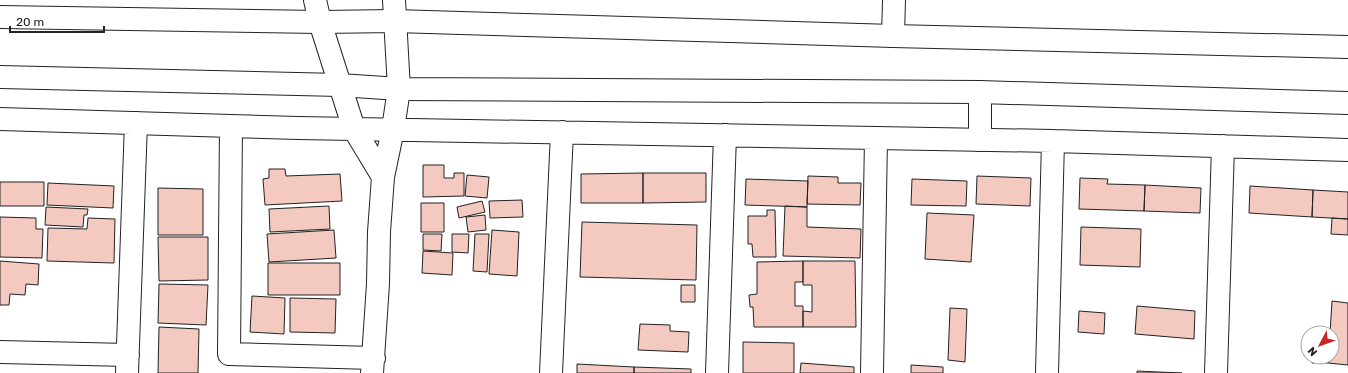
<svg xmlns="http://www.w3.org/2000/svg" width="1348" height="373" viewBox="0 0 1348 373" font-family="Rubik,sans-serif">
	<rect width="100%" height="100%" fill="#fff"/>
	<path fill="#f3c9c0" stroke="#222" d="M 423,165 L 444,165 L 444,178 L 454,178 L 454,173 L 464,173 L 464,196 L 423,197 Z
		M 269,169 L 285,169 L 286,176 L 340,174 L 342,201 L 265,205 L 263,179 L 269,178 Z
		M 643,173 L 643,203 L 581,203 L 581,174 Z
		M 643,173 L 706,173 L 706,202 L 643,203 Z
		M 467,175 L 489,177 L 487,198 L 465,196 Z
		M 808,176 L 838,177 L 838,183 L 861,183 L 860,205 L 807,204 Z
		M 977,176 L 1031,178 L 1030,206 L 976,204 Z
		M 1080,178 L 1108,179 L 1107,184 L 1145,185 L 1144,211 L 1079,209 Z
		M 746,179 L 808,181 L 807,207 L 745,205 Z
		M 912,179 L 967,181 L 966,206 L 911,205 Z
		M 0,182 L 44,182 L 44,206 L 0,206 Z
		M 48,183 L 114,186 L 113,208 L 47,205 Z
		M 1145,185 L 1201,188 L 1200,213 L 1144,211 Z
		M 1250,186 L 1313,190 L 1312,217 L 1249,213 Z
		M 158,188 L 203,189 L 203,235 L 158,235 Z
		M 1313,190 L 1348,192 L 1348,219 L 1312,217 Z
		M 522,200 L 523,217 L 490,218 L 489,201 Z
		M 482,201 L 485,212 L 459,218 L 457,207 Z
		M 421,203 L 444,203 L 444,232 L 421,232 Z
		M 329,206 L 330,229 L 270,232 L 269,209 Z
		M 785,206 L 807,207 L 807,227 L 861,229 L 860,258 L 783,256 Z
		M 46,207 L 88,209 L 87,215 L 84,215 L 83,227 L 45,225 Z
		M 767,210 L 775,210 L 776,257 L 753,257 L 752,244 L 748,244 L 748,216 L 767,216 Z
		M 927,213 L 974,215 L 971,262 L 925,259 Z
		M 485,215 L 486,230 L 468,232 L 466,217 Z
		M 0,217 L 36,218 L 36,229 L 43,229 L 42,258 L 0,257 Z
		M 88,218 L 115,219 L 114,263 L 47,261 L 48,228 L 87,229 Z
		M 1332,218 L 1348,219 L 1348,235 L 1331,234 Z
		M 582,222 L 697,225 L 696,280 L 580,277 Z
		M 1081,227 L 1141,229 L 1140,267 L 1080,265 Z
		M 334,230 L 336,258 L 269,262 L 267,234 Z
		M 492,230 L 519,232 L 517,276 L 489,274 Z
		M 423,234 L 442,234 L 441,251 L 423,250 Z
		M 452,234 L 469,234 L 468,253 L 452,252 Z
		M 475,234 L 489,234 L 487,272 L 473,271 Z
		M 158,237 L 208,237 L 208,280 L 159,281 Z
		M 423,251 L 453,253 L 452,275 L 422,273 Z
		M 0,261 L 39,264 L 38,285 L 26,284 L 25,295 L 10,294 L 9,305 L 0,305 Z
		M 803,261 L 803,282 L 795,282 L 795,306 L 803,306 L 803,327 L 754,327 L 753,307 L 750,307 L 749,295 L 757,294 L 757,262 Z
		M 803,261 L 855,261 L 856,327 L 803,327 L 803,311 L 812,312 L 812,285 L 803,285 Z
		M 268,263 L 340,263 L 340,295 L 268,295 Z
		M 159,284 L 208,285 L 206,325 L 158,323 Z
		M 681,285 L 695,285 L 695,302 L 681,302 Z
		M 252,296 L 285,298 L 284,334 L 250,332 Z
		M 290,298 L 336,299 L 335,333 L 290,332 Z
		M 1332,301 L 1348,303 L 1348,365 L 1328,363 L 1328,357 L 1332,357 L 1332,333 L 1330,333 Z
		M 1137,306 L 1195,311 L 1194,339 L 1135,334 Z
		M 950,308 L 967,309 L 965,362 L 948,360 Z
		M 1079,311 L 1105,313 L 1104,334 L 1078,332 Z
		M 640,324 L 670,325 L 670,331 L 689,332 L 688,352 L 638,350 Z
		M 159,327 L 199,329 L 198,373 L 158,373 Z
		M 743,342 L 794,343 L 794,373 L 743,373 Z
		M 1312,357 L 1328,357 L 1328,363 L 1312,363 Z
		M 801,363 L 854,367 L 854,373 L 800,373 Z
		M 577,364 L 634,367 L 634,373 L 577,373 Z
		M 911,365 L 943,367 L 943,373 L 911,373 Z
		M 634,367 L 691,369 L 691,373 L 634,373 Z
		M 1137,371 L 1182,373 L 1137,373 Z"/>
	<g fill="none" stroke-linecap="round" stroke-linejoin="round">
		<g stroke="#222" stroke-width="24">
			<path id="minor" d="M 315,0 L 320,22 L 354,129 L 383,177
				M 893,36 L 894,0
				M 0,119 L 298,128 L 1053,141 L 1348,150
				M 231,126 L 229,354 L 374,358
				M 0,352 L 128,355
				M 127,373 L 136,123
				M 372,373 L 378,284 L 379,232 L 383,177 L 393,129 L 399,89 L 394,0
				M 551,373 L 562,132
				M 717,373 L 725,135
				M 872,373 L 876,138
				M 1047,373 L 1053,141
				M 1216,373 L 1223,146"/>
		</g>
		<g stroke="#222" stroke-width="24">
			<path id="secondary" d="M 0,17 L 320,22 L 395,21 L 893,36 L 1348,47
				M 0,77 L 340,85 L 399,89 L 980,92 L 1348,103
				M 980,92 L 980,140"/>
		</g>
		<use href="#minor" stroke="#fff" stroke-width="22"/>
		<use href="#secondary" stroke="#fff" stroke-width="22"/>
	</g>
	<g transform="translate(1320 345) rotate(229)"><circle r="19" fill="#ffffff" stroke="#a7a7a7"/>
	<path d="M0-3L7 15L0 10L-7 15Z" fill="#c62828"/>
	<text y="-6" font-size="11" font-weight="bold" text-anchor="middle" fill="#222222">N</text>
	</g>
	<path d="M10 26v6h94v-6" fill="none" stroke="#222222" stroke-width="2"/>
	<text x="16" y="26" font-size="12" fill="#222222" stroke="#ffffff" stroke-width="3" paint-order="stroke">20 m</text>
</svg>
